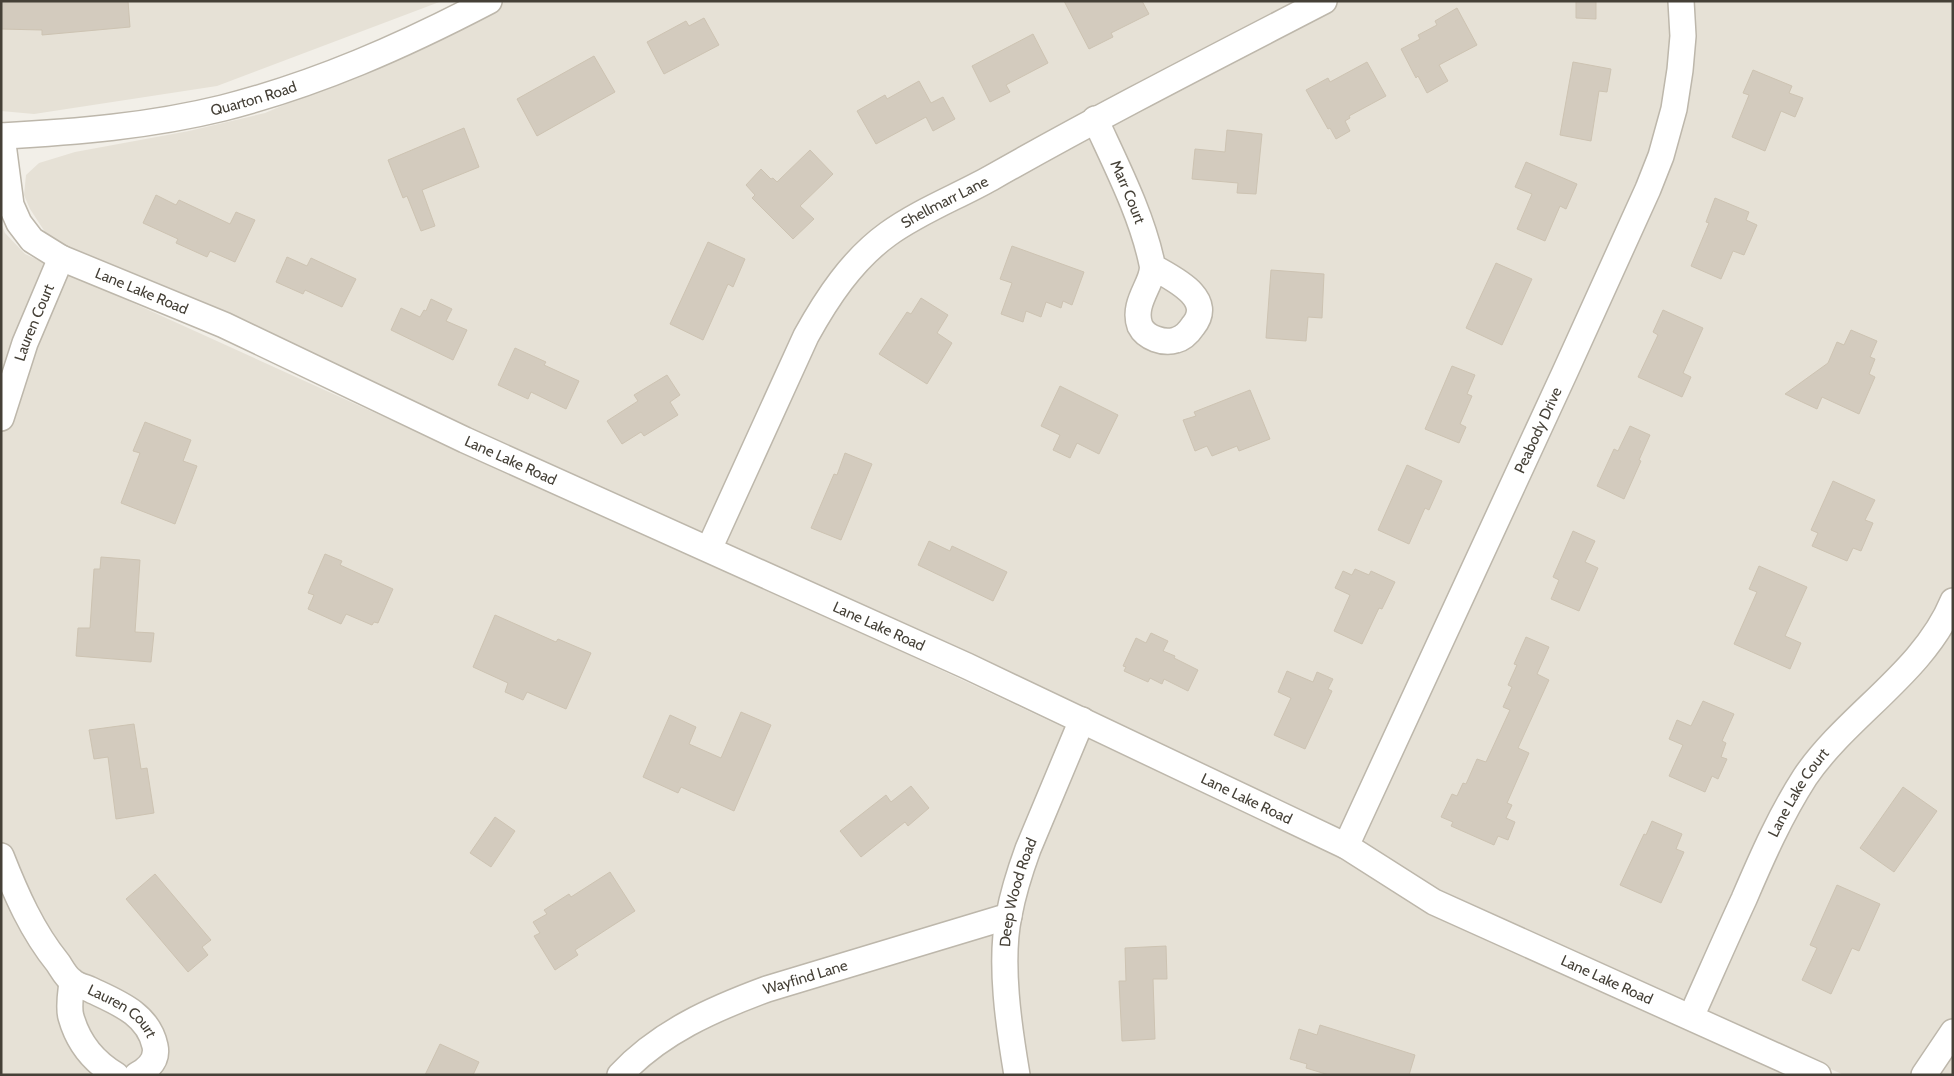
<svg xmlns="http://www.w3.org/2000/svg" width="1954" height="1076" viewBox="0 0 1954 1076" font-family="Cabin,sans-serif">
	<rect width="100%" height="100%" fill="#f2efe8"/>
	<path fill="#e6e1d6" d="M 1,1 L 442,1 L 217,86 L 34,114 L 1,111 Z
		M 506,1 L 1953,1 L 1953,1075 L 1844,1075 L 1503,922 L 1460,903 L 1391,861 L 1144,736 L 509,446 L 81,256 L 45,232 L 30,209 L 24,195 L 26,175 L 39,163 L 75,152 L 189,131 L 265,113 L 418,48 Z
		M 1,223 L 5,233 L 25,254 L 898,650 L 1315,845 L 1357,868 L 1416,905 L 1498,945 L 1792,1075 L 1,1075 Z"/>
	<path fill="#d3cbbe" stroke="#cdc3b2" d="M 1,1 L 128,1 L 130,27 L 42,35 L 42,30 L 1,29 Z
		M 1064,1 L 1142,1 L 1149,14 L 1111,33 L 1113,37 L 1089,49 Z
		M 1576,1 L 1596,1 L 1596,19 L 1576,18 Z
		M 1457,8 L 1477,45 L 1439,65 L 1448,81 L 1427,93 L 1418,76 L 1416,78 L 1401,49 L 1420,39 L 1418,35 L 1437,25 L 1435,21 Z
		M 704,18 L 719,45 L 664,74 L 647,42 L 686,21 L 689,26 Z
		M 1033,34 L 1048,63 L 1006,85 L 1010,92 L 990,102 L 972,66 Z
		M 594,56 L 615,92 L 537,136 L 517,99 Z
		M 1367,62 L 1386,96 L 1349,116 L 1350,118 L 1345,121 L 1350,131 L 1336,139 L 1330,128 L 1328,129 L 1306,90 L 1328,78 L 1330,82 Z
		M 1573,62 L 1611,69 L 1607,92 L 1599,91 L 1591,141 L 1560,135 Z
		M 1753,70 L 1792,86 L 1789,93 L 1803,98 L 1795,117 L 1781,111 L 1765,151 L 1732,137 L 1749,95 L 1743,93 Z
		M 919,81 L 931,103 L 943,97 L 955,119 L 933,131 L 926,117 L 876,144 L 857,111 L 885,95 L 887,99 Z
		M 464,128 L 479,167 L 422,190 L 435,226 L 421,231 L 407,196 L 403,198 L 388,160 Z
		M 1227,130 L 1262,134 L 1256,194 L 1237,193 L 1238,183 L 1192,179 L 1195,149 L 1225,152 Z
		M 810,150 L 833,174 L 800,206 L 814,219 L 793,239 L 752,198 L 755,195 L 746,185 L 761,169 L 771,179 L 773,178 L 777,182 Z
		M 1526,162 L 1577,184 L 1566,209 L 1560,206 L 1545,241 L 1517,229 L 1532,194 L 1515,187 Z
		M 156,195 L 176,205 L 179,200 L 230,224 L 236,212 L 255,220 L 235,262 L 210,251 L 207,257 L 176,243 L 178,239 L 143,223 Z
		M 1715,198 L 1749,212 L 1746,220 L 1757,225 L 1744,255 L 1733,251 L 1721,279 L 1691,266 L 1709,223 L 1706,222 Z
		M 708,242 L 745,259 L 733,287 L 728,284 L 703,340 L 670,324 Z
		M 1012,246 L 1084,272 L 1072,305 L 1063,301 L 1061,308 L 1046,302 L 1041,317 L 1026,311 L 1023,322 L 1001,314 L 1012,283 L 1000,279 Z
		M 287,257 L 307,266 L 311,258 L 356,279 L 342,307 L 305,290 L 303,294 L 276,282 Z
		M 1496,263 L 1532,279 L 1502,345 L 1466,328 Z
		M 1271,270 L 1324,274 L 1322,318 L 1308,317 L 1306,341 L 1266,338 Z
		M 921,298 L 948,315 L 937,333 L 952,343 L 927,384 L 879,354 L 907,312 L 911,314 Z
		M 431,299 L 452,309 L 446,321 L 467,330 L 453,360 L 391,330 L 401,308 L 420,317 L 424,310 L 426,311 Z
		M 1663,310 L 1703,328 L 1683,373 L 1691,377 L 1682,397 L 1638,377 L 1658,335 L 1653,332 Z
		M 1851,330 L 1877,341 L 1870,357 L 1875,359 L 1869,374 L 1875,377 L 1859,414 L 1822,397 L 1817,409 L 1785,394 L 1828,363 L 1837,342 L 1844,345 Z
		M 515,348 L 546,362 L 544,365 L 579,381 L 566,409 L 531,392 L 528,399 L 498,385 Z
		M 1452,366 L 1475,375 L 1467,394 L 1472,396 L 1460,424 L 1466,427 L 1459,443 L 1425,429 Z
		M 667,375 L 680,395 L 670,402 L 678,415 L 644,436 L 641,432 L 622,444 L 607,421 L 638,401 L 634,395 Z
		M 1060,386 L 1118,415 L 1099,454 L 1077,443 L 1070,458 L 1053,450 L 1060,435 L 1041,426 Z
		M 1250,390 L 1270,439 L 1239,451 L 1237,446 L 1212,456 L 1207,446 L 1195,451 L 1183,420 L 1196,416 L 1194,412 Z
		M 145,422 L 191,440 L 183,461 L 197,466 L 175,524 L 121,503 L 140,453 L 133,451 Z
		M 1630,426 L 1650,435 L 1639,460 L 1641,461 L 1624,499 L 1597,486 L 1614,449 L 1618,451 Z
		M 845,453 L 872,464 L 841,540 L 811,528 L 834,474 L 837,475 Z
		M 1407,465 L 1442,481 L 1429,510 L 1425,508 L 1409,544 L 1378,530 Z
		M 1833,481 L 1875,500 L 1865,520 L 1873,523 L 1861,551 L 1853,548 L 1847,561 L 1812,546 L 1818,533 L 1811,530 Z
		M 1573,531 L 1595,541 L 1585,562 L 1598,568 L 1579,611 L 1551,599 L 1559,580 L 1553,577 Z
		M 929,541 L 950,551 L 952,546 L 1007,572 L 993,601 L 918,565 Z
		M 325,554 L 342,561 L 340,565 L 393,589 L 378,623 L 374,622 L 372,625 L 346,614 L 341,624 L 308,609 L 314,595 L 308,593 Z
		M 101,557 L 140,560 L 135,632 L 154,633 L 151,662 L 76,656 L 78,628 L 90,628 L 94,569 L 100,569 Z
		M 1759,566 L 1807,587 L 1785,636 L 1801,643 L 1790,669 L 1734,644 L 1757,592 L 1749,589 Z
		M 1355,569 L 1369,575 L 1371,571 L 1395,582 L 1382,609 L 1379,608 L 1362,644 L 1334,631 L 1350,595 L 1335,588 L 1343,571 L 1352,575 Z
		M 495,615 L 556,642 L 558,639 L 591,653 L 566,709 L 527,692 L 523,700 L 505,692 L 508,683 L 473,667 Z
		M 1151,633 L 1168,641 L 1163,651 L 1175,656 L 1174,658 L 1198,670 L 1188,691 L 1164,679 L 1162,684 L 1150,678 L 1148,682 L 1124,671 L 1126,667 L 1123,666 L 1136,638 L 1146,643 Z
		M 1526,637 L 1549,647 L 1537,674 L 1549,680 L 1518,748 L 1529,753 L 1507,803 L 1512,805 L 1506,818 L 1515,822 L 1508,840 L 1498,836 L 1494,845 L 1451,826 L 1453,822 L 1441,817 L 1452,794 L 1457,796 L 1463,783 L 1466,784 L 1477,759 L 1486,762 L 1510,710 L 1503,707 L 1512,687 L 1508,685 L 1517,665 L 1514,664 Z
		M 1287,671 L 1313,682 L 1317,672 L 1333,679 L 1328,689 L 1332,691 L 1305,749 L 1274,735 L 1291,698 L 1278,692 Z
		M 1703,701 L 1734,714 L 1722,741 L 1726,743 L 1721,757 L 1727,759 L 1718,779 L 1712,776 L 1705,792 L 1669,776 L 1683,745 L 1669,739 L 1677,720 L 1691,726 Z
		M 741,712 L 771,725 L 734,811 L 681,787 L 678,793 L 643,777 L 670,715 L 696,727 L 689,744 L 721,758 Z
		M 134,724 L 141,769 L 147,768 L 154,813 L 116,819 L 108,757 L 94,759 L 89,730 Z
		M 911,786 L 929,808 L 908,826 L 905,822 L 861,857 L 840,831 L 886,795 L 891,802 Z
		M 1903,787 L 1937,811 L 1894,872 L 1860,848 Z
		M 495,817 L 515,831 L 491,867 L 470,853 Z
		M 1652,821 L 1682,834 L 1676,849 L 1684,852 L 1661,903 L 1620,885 L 1644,834 L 1646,835 Z
		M 610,872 L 635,911 L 575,950 L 578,955 L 555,970 L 534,936 L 540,933 L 533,922 L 547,914 L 544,910 L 569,894 L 571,897 Z
		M 155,874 L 211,940 L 202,947 L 208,955 L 188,972 L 126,899 Z
		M 1837,885 L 1880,904 L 1859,951 L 1852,948 L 1831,994 L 1802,980 L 1817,948 L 1810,945 Z
		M 1166,946 L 1167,979 L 1153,979 L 1155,1039 L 1122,1041 L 1119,981 L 1126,981 L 1125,948 Z
		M 1320,1025 L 1415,1055 L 1409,1075 L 1329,1075 L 1306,1068 L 1307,1064 L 1290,1059 L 1299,1029 L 1317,1035 Z
		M 440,1044 L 479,1062 L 473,1075 L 425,1075 Z"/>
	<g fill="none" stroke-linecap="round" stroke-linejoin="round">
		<g stroke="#bdb7ab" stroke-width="28">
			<g id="minor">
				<path id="s1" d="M 1095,119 C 1116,165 1142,215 1152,264 C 1156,281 1131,302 1140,326 C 1146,338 1164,344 1176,340 C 1184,338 1189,332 1193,326 C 1216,298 1172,278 1153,267"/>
				<path id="s2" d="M 1,136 C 76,132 150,126 223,108 C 317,84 403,46 489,1"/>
				<path id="s3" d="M 2,136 L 11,205 L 19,223 L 32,240 L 61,258 L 224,325 L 465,440 L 967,666 L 1346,846 L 1434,902 L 1818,1075"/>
				<path id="s4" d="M 1,418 L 25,343 L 61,258"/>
				<path id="s5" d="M 709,549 L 806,336 C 827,298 852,260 888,234 C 920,211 957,197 991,178 C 1100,116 1212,59 1324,1"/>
				<path id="s6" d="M 1346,846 L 1565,372 L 1648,189 L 1661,156 L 1674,109 L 1680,70 L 1683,36 L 1681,1"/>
				<path id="s7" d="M 1,856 C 16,894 32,931 58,963 C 62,969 66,977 72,981 C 76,985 84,987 89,989 C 116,1002 148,1013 155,1046 C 158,1060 148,1069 137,1075"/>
				<path d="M 72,982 C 71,992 68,1007 71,1017 C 78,1042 94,1062 116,1075"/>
				<path id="s8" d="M 1691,1017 C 1709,977 1726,938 1744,899 C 1762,857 1780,816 1805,777 C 1847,715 1924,672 1953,601"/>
				<path id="s9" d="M 620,1075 C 660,1032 713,1009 767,989 L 1009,916"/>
				<path id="s10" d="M 1017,1075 C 1009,1028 999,962 1009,915 C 1013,893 1020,871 1028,849 L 1082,720"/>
				<path d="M 1924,1075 L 1953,1032"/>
			</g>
		</g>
		<use href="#minor" stroke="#fff" stroke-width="25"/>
	</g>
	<g text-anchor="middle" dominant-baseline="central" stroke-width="4" stroke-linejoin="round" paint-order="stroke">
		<g font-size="15" fill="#454037" stroke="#fff">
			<text stroke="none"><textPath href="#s2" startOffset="256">Quarton Road</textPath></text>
			<text stroke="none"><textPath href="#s1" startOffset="80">Marr Court</textPath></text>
			<text stroke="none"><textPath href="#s5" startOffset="431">Shellmarr Lane</textPath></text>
			<text stroke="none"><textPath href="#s3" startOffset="232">Lane Lake Road</textPath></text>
			<text stroke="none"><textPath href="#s4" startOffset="101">Lauren Court</textPath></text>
			<text stroke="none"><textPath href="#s6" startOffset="458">Peabody Drive</textPath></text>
			<text stroke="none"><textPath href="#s3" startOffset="638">Lane Lake Road</textPath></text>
			<text stroke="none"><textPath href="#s3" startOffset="1042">Lane Lake Road</textPath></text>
			<text stroke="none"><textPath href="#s8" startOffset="249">Lane Lake Court</textPath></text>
			<text stroke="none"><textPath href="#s3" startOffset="1448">Lane Lake Road</textPath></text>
			<text stroke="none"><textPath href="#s10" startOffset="185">Deep Wood Road</textPath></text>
			<text stroke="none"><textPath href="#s9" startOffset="212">Wayfind Lane</textPath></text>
			<text stroke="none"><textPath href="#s3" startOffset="1852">Lane Lake Road</textPath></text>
			<text stroke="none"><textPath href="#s7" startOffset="204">Lauren Court</textPath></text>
		</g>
	</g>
	<rect width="1954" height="1076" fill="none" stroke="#454037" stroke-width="5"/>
</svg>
